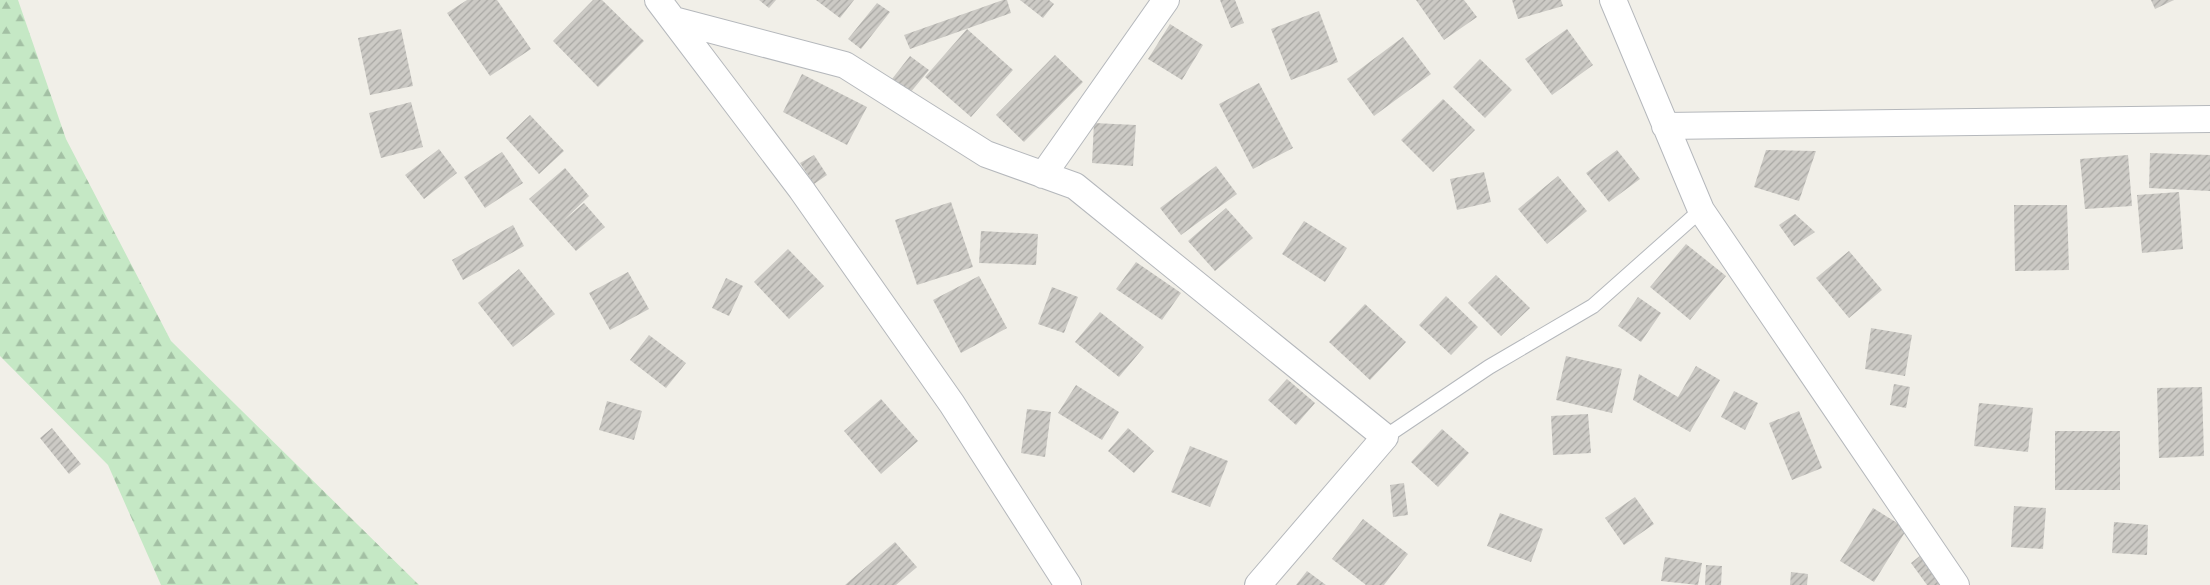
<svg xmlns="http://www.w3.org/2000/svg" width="2210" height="585" viewBox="0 0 2210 585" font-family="Inter,sans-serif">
	<defs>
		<pattern id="forest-firs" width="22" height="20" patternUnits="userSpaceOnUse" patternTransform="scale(1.25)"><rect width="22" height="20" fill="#c5e8c5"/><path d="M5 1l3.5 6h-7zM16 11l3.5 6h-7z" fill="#a3c0a4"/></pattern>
		<pattern id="building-hatch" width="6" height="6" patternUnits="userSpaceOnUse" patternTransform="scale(1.25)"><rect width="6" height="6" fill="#cccac5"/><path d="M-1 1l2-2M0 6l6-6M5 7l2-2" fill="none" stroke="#a9a8a4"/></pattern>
	</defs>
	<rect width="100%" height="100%" fill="#f1efe8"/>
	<path fill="url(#forest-firs)" d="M 0,0 L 18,0 L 66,139 L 171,341 L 419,585 L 161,585 L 108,465 L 0,356 Z"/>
	<path fill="url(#building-hatch)" d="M 467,0 L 497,0 L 531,49 L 490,76 L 447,13 Z
		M 593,0 L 602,0 L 644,41 L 598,87 L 553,41 Z
		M 759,0 L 776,0 L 769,8 Z
		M 816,0 L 854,0 L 840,18 Z
		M 1003,0 L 1007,0 L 1011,13 L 910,49 L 904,35 Z
		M 1020,0 L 1049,0 L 1054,4 L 1043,18 Z
		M 1220,0 L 1235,0 L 1244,23 L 1231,28 Z
		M 1416,0 L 1464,0 L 1477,17 L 1444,40 Z
		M 1512,0 L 1561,0 L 1563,6 L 1518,19 Z
		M 2151,0 L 2174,0 L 2155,9 Z
		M 877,3 L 890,12 L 861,49 L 848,39 Z
		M 1319,11 L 1338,62 L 1291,80 L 1271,29 Z
		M 1170,24 L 1203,45 L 1182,80 L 1148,59 Z
		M 401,29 L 413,86 L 370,95 L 358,38 Z
		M 967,29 L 1013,70 L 971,117 L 925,77 Z
		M 1567,29 L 1593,65 L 1552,95 L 1525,59 Z
		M 1403,37 L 1431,74 L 1374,116 L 1347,79 Z
		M 1055,55 L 1083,82 L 1024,142 L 996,115 Z
		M 910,56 L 929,70 L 910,93 L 892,79 Z
		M 1480,59 L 1512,90 L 1485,118 L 1453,87 Z
		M 802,74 L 867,107 L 847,145 L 783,112 Z
		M 1259,83 L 1293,148 L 1253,169 L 1219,104 Z
		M 1443,99 L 1475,130 L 1433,172 L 1401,140 Z
		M 411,102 L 423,147 L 381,158 L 369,113 Z
		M 530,115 L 564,151 L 539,174 L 506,138 Z
		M 1094,123 L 1136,125 L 1133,166 L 1092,163 Z
		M 439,149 L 457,173 L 424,199 L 405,175 Z
		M 1617,150 L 1640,179 L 1609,202 L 1586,173 Z
		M 1766,150 L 1816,151 L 1799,201 L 1754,187 Z
		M 502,152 L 523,183 L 485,208 L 464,177 Z
		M 2150,153 L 2210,155 L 2210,191 L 2149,188 Z
		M 814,155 L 827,175 L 814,184 L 800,163 Z
		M 2128,155 L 2132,206 L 2085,209 L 2080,159 Z
		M 1216,166 L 1237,194 L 1181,235 L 1160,208 Z
		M 565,168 L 589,196 L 563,221 L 584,203 L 605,227 L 576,251 L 529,199 Z
		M 1484,172 L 1491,202 L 1457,210 L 1450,179 Z
		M 1558,176 L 1587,211 L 1547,244 L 1518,209 Z
		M 2179,192 L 2183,249 L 2142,253 L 2137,195 Z
		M 951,202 L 973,267 L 917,285 L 895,220 Z
		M 2014,205 L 2067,205 L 2069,270 L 2015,271 Z
		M 1226,208 L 1253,238 L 1215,271 L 1188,241 Z
		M 1795,214 L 1815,232 L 1794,246 L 1779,225 Z
		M 1304,221 L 1347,248 L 1325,282 L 1282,254 Z
		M 513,225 L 524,246 L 463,280 L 452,260 Z
		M 981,231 L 1038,234 L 1036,265 L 979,263 Z
		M 1686,244 L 1726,276 L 1690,320 L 1650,287 Z
		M 788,249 L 824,286 L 789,319 L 754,282 Z
		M 1849,251 L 1882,290 L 1849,318 L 1816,278 Z
		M 1136,262 L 1181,293 L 1162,320 L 1116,289 Z
		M 519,269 L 555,314 L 513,347 L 478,303 Z
		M 628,272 L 649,309 L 610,330 L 589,293 Z
		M 1496,275 L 1530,308 L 1501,336 L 1468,303 Z
		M 979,276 L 1007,328 L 961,353 L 933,300 Z
		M 726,278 L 743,286 L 729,316 L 712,308 Z
		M 1052,287 L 1078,297 L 1064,333 L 1038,324 Z
		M 1446,296 L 1478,327 L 1451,355 L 1419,325 Z
		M 1638,297 L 1661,313 L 1641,342 L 1618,326 Z
		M 1365,304 L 1406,342 L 1370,380 L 1329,342 Z
		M 1100,312 L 1144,347 L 1119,377 L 1075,342 Z
		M 1871,328 L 1912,335 L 1905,376 L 1865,369 Z
		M 649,335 L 686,363 L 666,388 L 630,360 Z
		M 1566,356 L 1622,369 L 1612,413 L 1556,400 Z
		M 1696,366 L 1720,380 L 1690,432 L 1633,400 L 1639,374 L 1678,397 Z
		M 1287,379 L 1315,403 L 1296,425 L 1268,400 Z
		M 1894,384 L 1910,387 L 1906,408 L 1890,405 Z
		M 1076,385 L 1119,412 L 1102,440 L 1058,413 Z
		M 2202,387 L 2204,456 L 2159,458 L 2157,388 Z
		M 1734,391 L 1758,403 L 1745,430 L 1721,417 Z
		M 881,399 L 918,441 L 881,474 L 844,431 Z
		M 607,401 L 642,411 L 634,440 L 599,430 Z
		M 1979,403 L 2033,408 L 2028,452 L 1974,446 Z
		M 1027,409 L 1051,412 L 1045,457 L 1021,453 Z
		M 1799,411 L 1822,468 L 1792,480 L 1769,423 Z
		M 1588,414 L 1591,453 L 1553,455 L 1551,416 Z
		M 52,428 L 81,464 L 69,474 L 40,438 Z
		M 1128,428 L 1154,451 L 1134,473 L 1108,451 Z
		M 1442,429 L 1469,453 L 1438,487 L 1411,462 Z
		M 2055,431 L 2120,431 L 2120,490 L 2055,490 Z
		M 1190,446 L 1228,461 L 1210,507 L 1171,492 Z
		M 1404,483 L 1408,515 L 1393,517 L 1390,485 Z
		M 1635,497 L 1654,524 L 1624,545 L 1605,518 Z
		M 2014,506 L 2046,508 L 2043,549 L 2011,547 Z
		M 1873,508 L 1907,529 L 1874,582 L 1840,561 Z
		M 1500,513 L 1543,529 L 1531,562 L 1487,546 Z
		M 1363,519 L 1408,554 L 1384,585 L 1366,585 L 1332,559 Z
		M 2114,522 L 2148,525 L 2147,555 L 2112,553 Z
		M 895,542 L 917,567 L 896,585 L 845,585 Z
		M 1921,555 L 1943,585 L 1927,585 L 1911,563 Z
		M 1665,557 L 1702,563 L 1698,585 L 1661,581 Z
		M 1706,565 L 1722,566 L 1721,585 L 1705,585 Z
		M 1307,571 L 1326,585 L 1296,585 Z
		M 1791,572 L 1808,574 L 1807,585 L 1790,585 Z"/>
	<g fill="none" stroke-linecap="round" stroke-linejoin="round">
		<g stroke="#b5b8bc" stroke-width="16">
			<path id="lane" d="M 1385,437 L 1489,367 L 1593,306 L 1701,210"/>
		</g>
		<g stroke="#b5b8bc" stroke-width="28">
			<path id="street" d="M 658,0 L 801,189 L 952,404 L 1068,585
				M 1613,0 L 1701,210 L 1956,585
				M 674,20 L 845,65 L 986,154 L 1075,186 L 1385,437 L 1258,585
				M 1665,126 L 2210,119
				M 1043,175 L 1166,0"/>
		</g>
		<use href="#lane" stroke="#fff" stroke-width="14"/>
		<use href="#street" stroke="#fff" stroke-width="26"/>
	</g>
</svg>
